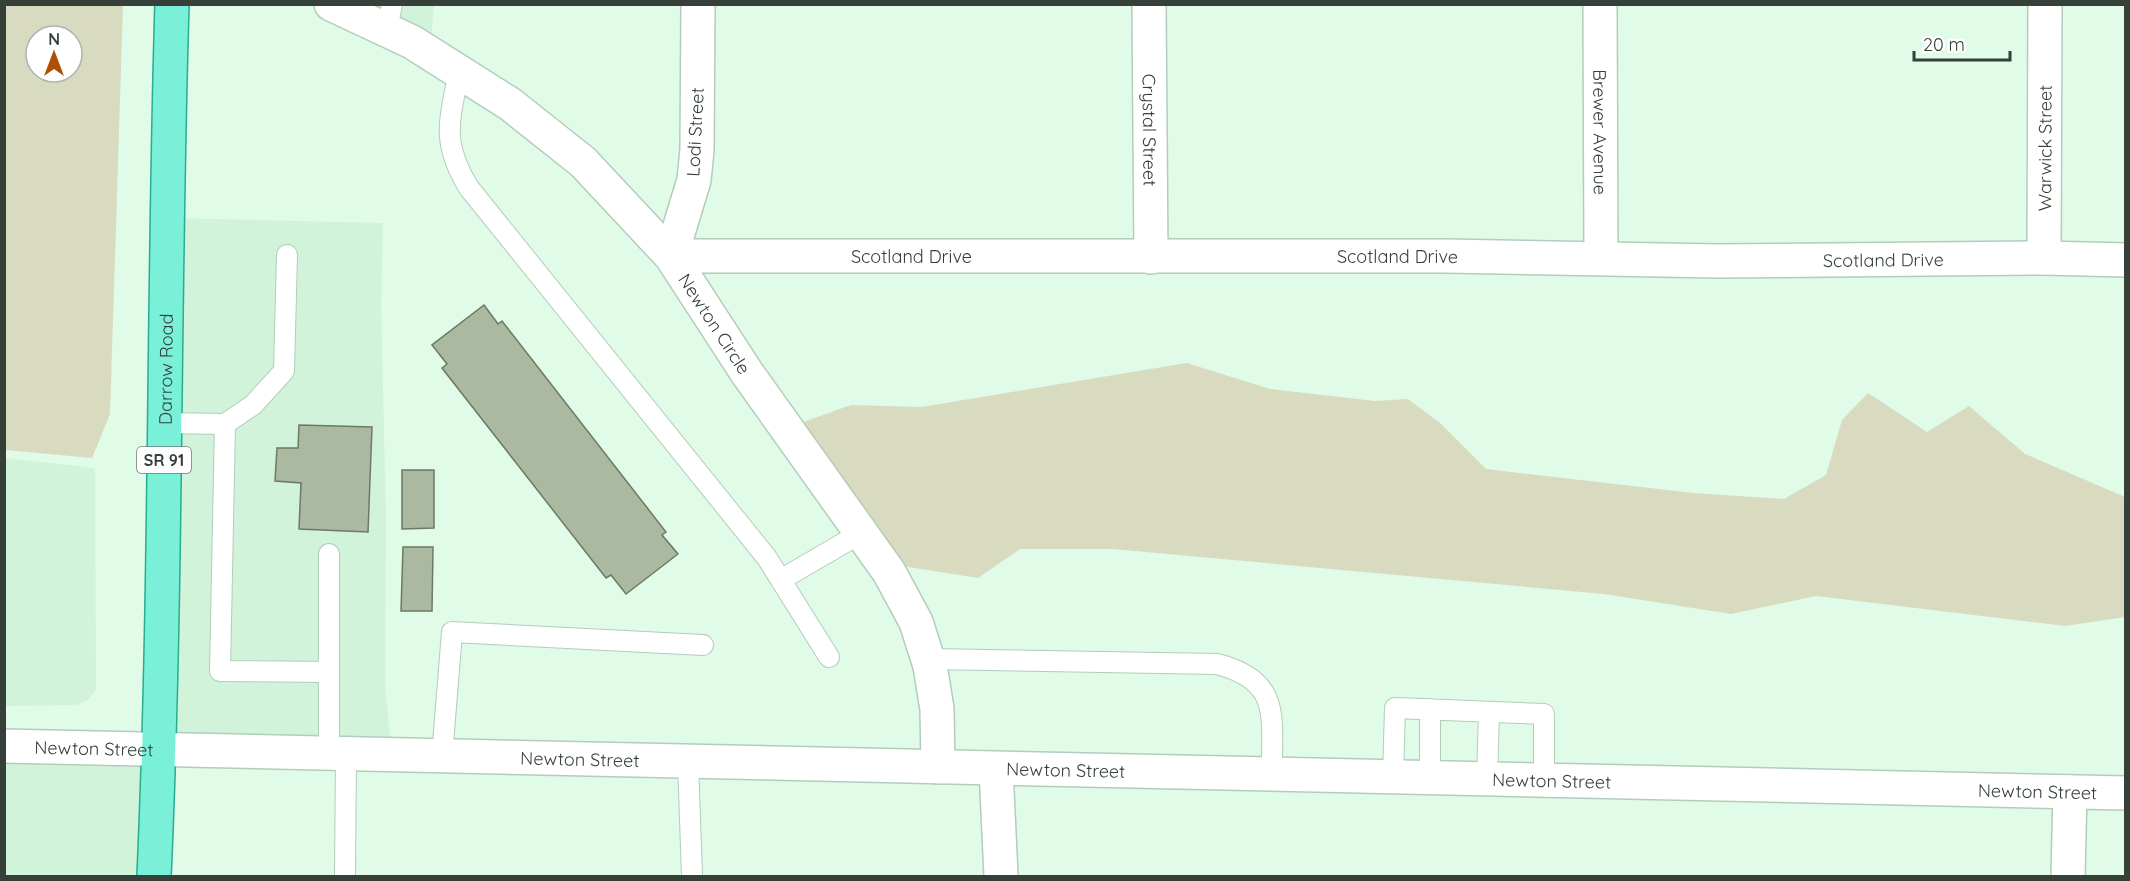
<svg xmlns="http://www.w3.org/2000/svg" width="2130" height="881" viewBox="0 0 2130 881" font-family="Quicksand,sans-serif">
	<rect width="100%" height="100%" fill="#e0fbe7"/>
	<path fill="#d1f3da" d="M 331,5 L 434,5 L 430,53 Z
		M 167,218 L 383,223 L 381,306 L 386,517 L 385,685 L 392,755 L 160,750 L 154,876 L 5,876 L 5,746 L 159,750 Z
		M 5,458 L 95,468 L 96,689 L 89,699 L 77,705 L 5,706 Z"/>
	<path fill="#d8dbbf" fill-rule="evenodd" d="M 4,5 L 123,5 L 110,414 L 92,458 L 5,450 ZM 36,36 L 72,36 L 72,72 L 36,72 Z
		M 1187,363 L 1270,389 L 1375,401 L 1408,399 L 1440,423 L 1486,469 L 1693,493 L 1784,499 L 1826,475 L 1842,420 L 1868,393 L 1927,432 L 1969,406 L 2025,454 L 2125,497 L 2125,617 L 2065,626 L 1816,596 L 1731,614 L 1604,594 L 1113,549 L 1020,549 L 978,578 L 902,566 L 798,424 L 851,405 L 921,407 Z"/>
	<path fill="#aab9a0" stroke="#6d7a63" stroke-width="1.5" d="M 484,305 L 498,324 L 502,321 L 666,532 L 662,535 L 678,554 L 626,594 L 611,575 L 606,578 L 442,368 L 447,364 L 432,345 Z
		M 299,425 L 372,427 L 368,532 L 299,529 L 301,483 L 275,481 L 277,448 L 298,448 Z
		M 402,470 L 434,470 L 434,528 L 402,529 Z
		M 403,547 L 433,547 L 432,611 L 401,611 Z"/>
	<g fill="none" stroke-linecap="round" stroke-linejoin="round">
		<g stroke="#b3cdba" stroke-width="22">
			<path id="service" d="M 387,30 L 392,4
				M 459,72 C 449,122 441,142 469,188 L 767,558 L 829,657
				M 164,423 L 225,424 L 253,405 L 284,371 L 287,255
				M 225,424 L 220,671 L 329,672
				M 782,579 L 861,533
				M 928,659 L 1217,664 C 1283,681 1271,718 1272,775
				M 1430,709 L 1430,778
				M 329,754 L 329,554
				M 442,756 L 452,632 L 703,645
				M 688,761 L 692,876
				M 1393,777 L 1395,708 L 1544,714 L 1544,780
				M 1487,779 L 1489,712
				M 345,876 L 346,754"/>
		</g>
		<g stroke="#b3cdba" stroke-width="36">
			<g id="minor">
				<path id="s1" d="M 331,4 L 412,42 L 510,104 L 583,162 L 671,256 L 747,373 L 889,572 L 916,622 L 930,666 L 937,709 L 938,767"/>
				<path id="s2" d="M 698,4 L 697,150 L 694,180 L 671,256 L 1446,256 L 1718,261 L 2044,258 L 2126,260"/>
				<path id="s3" d="M 1149,4 L 1151,257"/>
				<path id="s4" d="M 1600,4 L 1601,257"/>
				<path id="s5" d="M 2044,258 L 2045,4"/>
				<path d="M 996,769 L 1001,876"/>
				<path d="M 2068,876 L 2070,792"/>
			</g>
		</g>
		<g stroke="#b3cdba" stroke-width="36">
			<g id="tertiary">
				<path id="s6" d="M 4,746 L 2126,793"/>
			</g>
		</g>
		<g stroke="#29ac90" stroke-width="36">
			<g id="primary">
				<path id="s7" d="M 154,876 C 167,586 163,295 172,4"/>
			</g>
		</g>
		<use href="#service" stroke="#fff" stroke-width="20"/>
		<use href="#minor" stroke="#fff" stroke-width="33"/>
		<use href="#tertiary" stroke="#fff" stroke-width="33"/>
		<use href="#primary" stroke="#7af0d9" stroke-width="33"/>
	</g>
	<g text-anchor="middle" dominant-baseline="central" stroke-width="4.5" stroke-linejoin="round" paint-order="stroke">
		<rect fill="#fff" stroke="#727974" stroke-width="1.5" x="137" y="447" width="54" height="26" rx="4.5"/>
		<g font-size="16" font-weight="bold" fill="#354038">
			<text x="164" y="460">SR 91</text>
		</g>
		<g font-size="18" fill="#354038" stroke="#fff">
			<text stroke="none"><textPath href="#s3" startOffset="126">Crystal Street</textPath></text>
			<text stroke="none"><textPath href="#s4" startOffset="128">Brewer Avenue</textPath></text>
			<text transform="translate(695 132) rotate(-87)">Lodi Street</text>
			<text stroke="none"><textPath href="#s5" startOffset="110">Warwick Street</textPath></text>
			<text stroke="none"><textPath href="#s2" startOffset="496">Scotland Drive</textPath></text>
			<text stroke="none"><textPath href="#s2" startOffset="982">Scotland Drive</textPath></text>
			<text stroke="none"><textPath href="#s2" startOffset="1468">Scotland Drive</textPath></text>
			<text stroke="none"><textPath href="#s1" startOffset="508">Newton Circle</textPath></text>
			<text stroke="none"><textPath href="#s7" startOffset="507">Darrow Road</textPath></text>
			<text stroke="none"><textPath href="#s6" startOffset="90">Newton Street</textPath></text>
			<text stroke="none"><textPath href="#s6" startOffset="576">Newton Street</textPath></text>
			<text stroke="none"><textPath href="#s6" startOffset="1062">Newton Street</textPath></text>
			<text stroke="none"><textPath href="#s6" startOffset="1548">Newton Street</textPath></text>
			<text stroke="none"><textPath href="#s6" startOffset="2034">Newton Street</textPath></text>
		</g>
	</g>
	<rect width="2130" height="881" fill="none" stroke="#354038" stroke-width="12"/>
	<g transform="translate(54 54)"><circle r="28" fill="#ffffff" stroke="#aeb3af" stroke-width="1.5"/>
	<path d="M0-4.5L10 22L0 15L-10 22Z" fill="#ad4e02"/>
	<text y="-9" font-size="16" font-weight="bold" text-anchor="middle" fill="#354038">N</text>
	</g>
	<path d="M1914 51v9h96v-9" fill="none" stroke="#354038" stroke-width="3"/>
	<text x="1923" y="51" font-size="18" fill="#354038" stroke="#ffffff" stroke-width="4.5" paint-order="stroke">20 m</text>
</svg>
